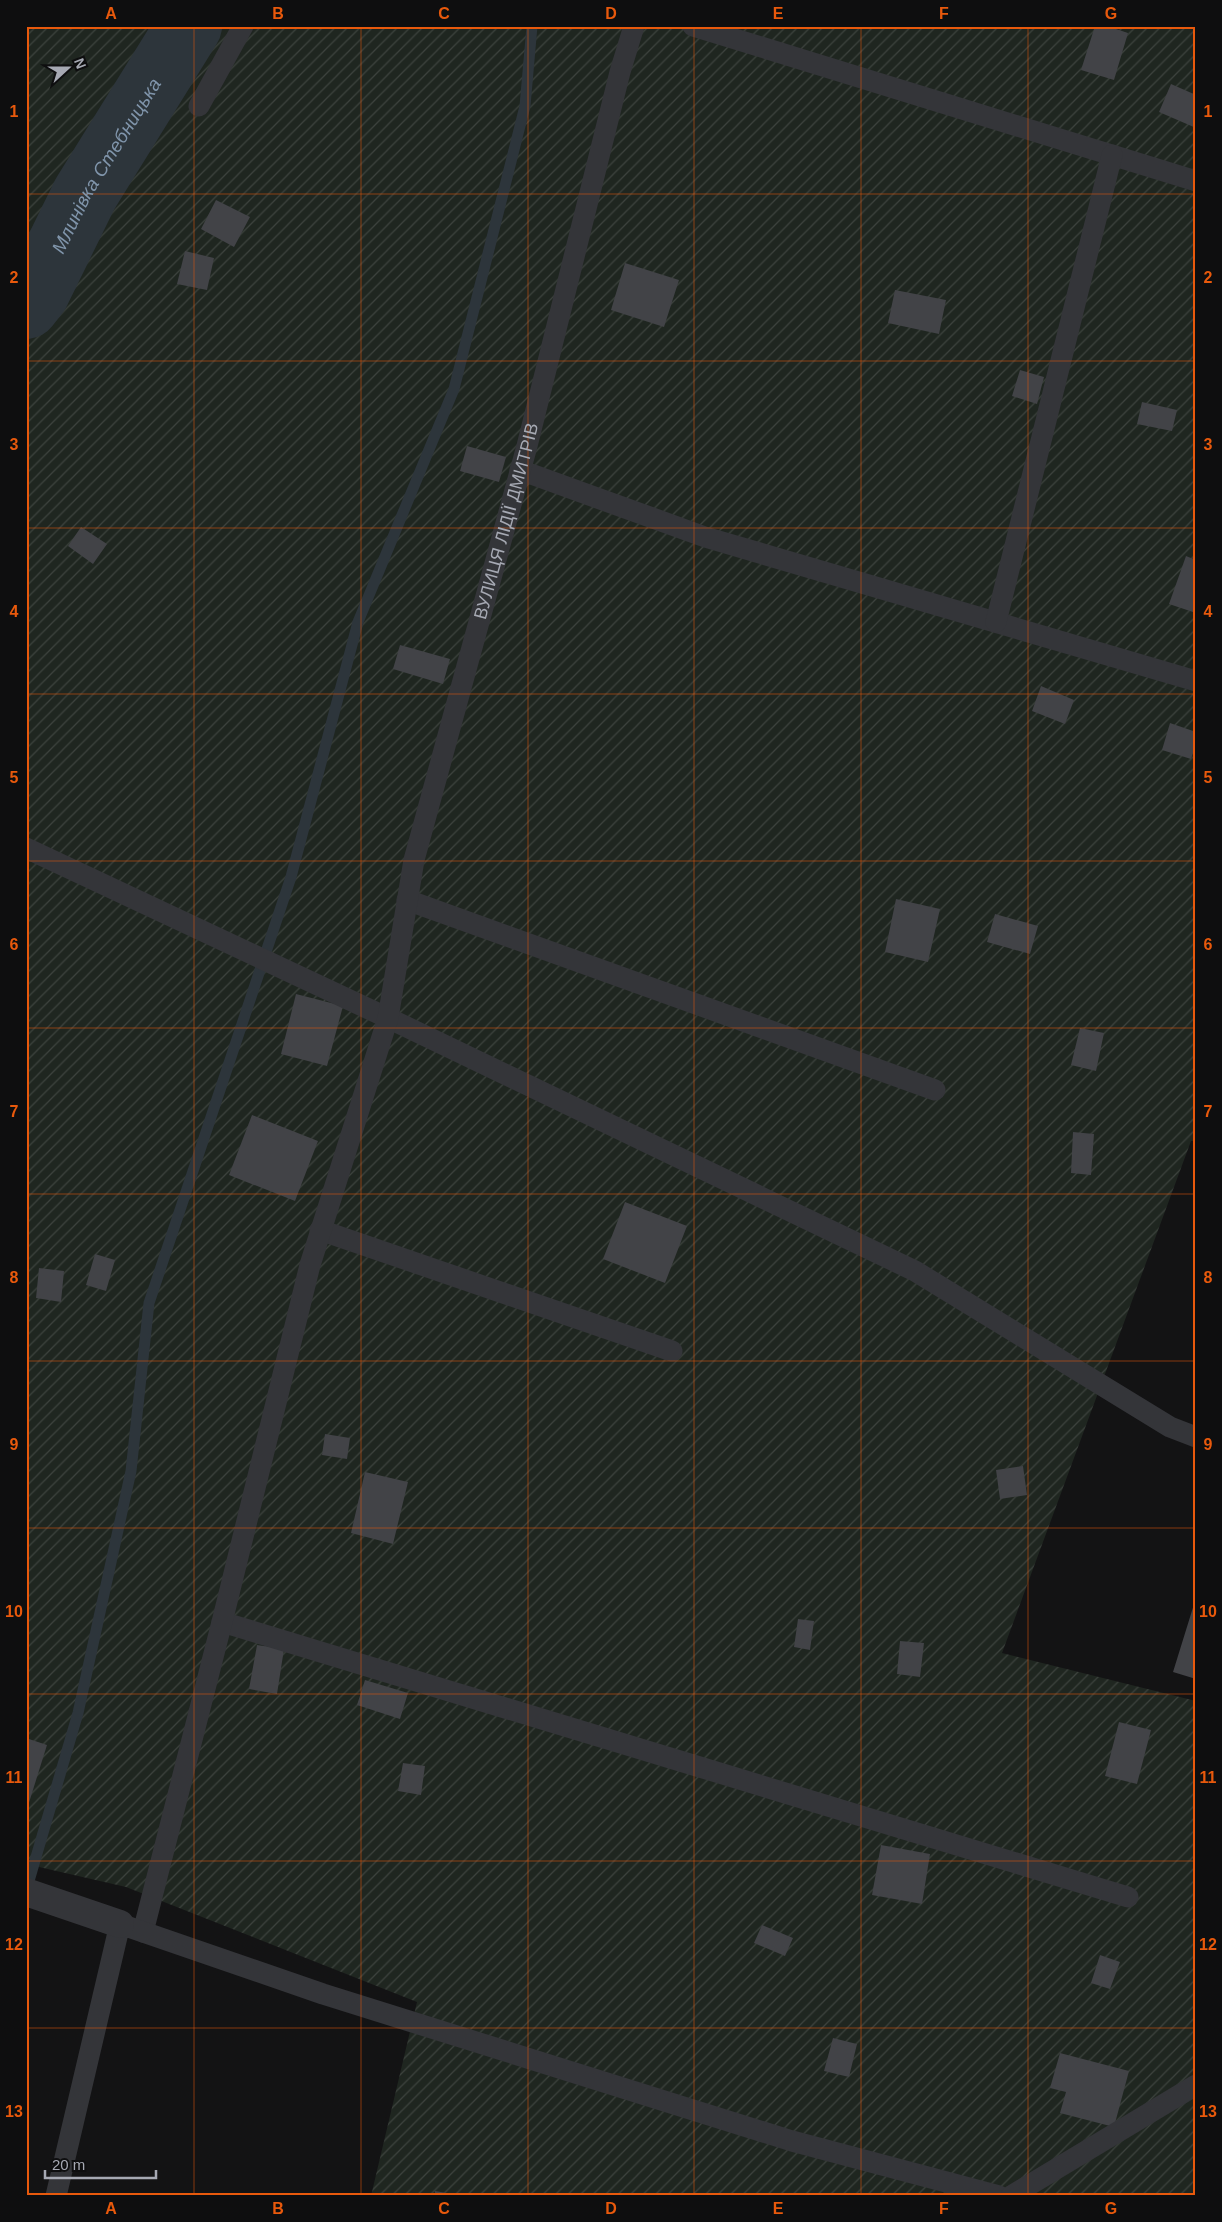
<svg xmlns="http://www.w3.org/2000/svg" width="1222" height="2222" viewBox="0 0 1222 2222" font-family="Arial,sans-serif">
	<defs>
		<pattern id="garden-furrows" width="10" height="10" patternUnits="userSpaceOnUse" patternTransform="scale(1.25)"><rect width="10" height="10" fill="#1f2620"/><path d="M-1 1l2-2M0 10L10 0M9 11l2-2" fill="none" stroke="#3d433e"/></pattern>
	</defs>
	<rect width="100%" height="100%" fill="#131314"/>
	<path fill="url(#garden-furrows)" d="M 26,26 L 1196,26 L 1196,1141 L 1191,1141 L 1002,1653 L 1196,1701 L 1196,2196 L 371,2196 L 417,2002 L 126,1887 L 26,1864 Z"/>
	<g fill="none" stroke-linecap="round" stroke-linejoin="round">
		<path stroke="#2d353b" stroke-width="11" d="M 29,1881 L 78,1713 L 131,1471 L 149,1303 L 291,877 L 358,622 L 454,389 L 525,106 L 532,26"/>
		<path stroke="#2d353b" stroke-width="66" id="s1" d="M 26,306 L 37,292 L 85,194 L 189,26"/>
	</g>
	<path fill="#424347" d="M 1095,26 L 1107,26 L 1128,33 L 1114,80 L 1081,70 Z
		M 1171,84 L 1196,95 L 1196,128 L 1159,112 Z
		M 216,200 L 250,217 L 234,247 L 201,229 Z
		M 185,251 L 214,258 L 207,290 L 177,284 Z
		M 625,263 L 679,280 L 664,327 L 611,310 Z
		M 895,290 L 946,300 L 939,334 L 888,323 Z
		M 1020,370 L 1044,377 L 1037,404 L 1012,396 Z
		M 1142,402 L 1177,410 L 1172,431 L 1137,424 Z
		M 467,446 L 506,457 L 499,482 L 460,471 Z
		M 81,527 L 107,544 L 93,564 L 68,546 Z
		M 1186,556 L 1196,560 L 1196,613 L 1169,604 Z
		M 400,645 L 450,659 L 443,684 L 393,669 Z
		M 1041,686 L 1074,700 L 1065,724 L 1032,711 Z
		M 1170,723 L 1196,732 L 1196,745 L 1191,759 L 1162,750 Z
		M 896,899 L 940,909 L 928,962 L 885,952 Z
		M 995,914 L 1038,926 L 1030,954 L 987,942 Z
		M 296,994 L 343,1006 L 327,1066 L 281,1054 Z
		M 1080,1028 L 1104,1033 L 1096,1071 L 1071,1065 Z
		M 252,1115 L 318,1141 L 295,1201 L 229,1175 Z
		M 1073,1132 L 1094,1134 L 1091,1175 L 1071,1173 Z
		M 625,1202 L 687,1226 L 665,1283 L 603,1259 Z
		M 95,1254 L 115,1260 L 106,1291 L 86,1285 Z
		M 39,1268 L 64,1271 L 61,1302 L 36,1298 Z
		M 325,1434 L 350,1438 L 347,1459 L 322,1455 Z
		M 1023,1466 L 1027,1495 L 1000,1499 L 996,1470 Z
		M 365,1472 L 408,1482 L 393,1544 L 351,1533 Z
		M 1195,1601 L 1196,1601 L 1196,1679 L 1173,1672 Z
		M 798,1619 L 814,1621 L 810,1650 L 794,1647 Z
		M 900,1641 L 924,1643 L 920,1677 L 897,1674 Z
		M 257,1645 L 284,1649 L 277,1694 L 249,1689 Z
		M 365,1680 L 408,1693 L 400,1719 L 357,1705 Z
		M 1119,1722 L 1151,1730 L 1137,1784 L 1105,1776 Z
		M 26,1738 L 47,1745 L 27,1809 L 26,1809 Z
		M 403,1763 L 425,1766 L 421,1795 L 398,1791 Z
		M 881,1845 L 930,1854 L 922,1904 L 872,1895 Z
		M 762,1925 L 793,1938 L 785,1956 L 754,1943 Z
		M 1100,1955 L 1120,1962 L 1110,1989 L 1091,1983 Z
		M 833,2038 L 857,2044 L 849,2077 L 824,2071 Z
		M 1060,2053 L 1129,2071 L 1114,2127 L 1060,2113 L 1066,2092 L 1050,2088 Z
		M 435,2191 L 458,2195 L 458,2196 L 435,2196 Z"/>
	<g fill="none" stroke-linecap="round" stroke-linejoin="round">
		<g stroke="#343539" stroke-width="21">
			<path d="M 693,26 L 1196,181"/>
			<path d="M 199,106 L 243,26"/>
			<path d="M 520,470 L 705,537 L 1196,681"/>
			<path d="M 996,622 L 1112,155"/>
			<path d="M 26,848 L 388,1018 L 915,1271 L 1170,1427 L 1196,1437"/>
			<path d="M 407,900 L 935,1090"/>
			<path d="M 320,1230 L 672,1351"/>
			<path d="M 222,1622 L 1128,1897"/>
			<path id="s2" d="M 143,1932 L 222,1622 L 310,1265 L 388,1018 L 414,860 L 527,446 L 620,72 L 634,26"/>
			<path d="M 56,2196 L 120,1924 L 323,1994 L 792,2141 L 999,2196"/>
			<path d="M 1011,2196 L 1196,2085"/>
		</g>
		<path stroke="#343539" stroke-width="28" d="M 26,1892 L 120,1924"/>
	</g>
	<path fill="none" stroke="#e8590c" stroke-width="1" stroke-opacity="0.55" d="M 194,26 L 194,2196M 361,26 L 361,2196M 528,26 L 528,2196M 694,26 L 694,2196M 861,26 L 861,2196M 1028,26 L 1028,2196M 26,194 L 1196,194M 26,361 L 1196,361M 26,528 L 1196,528M 26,694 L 1196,694M 26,861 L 1196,861M 26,1028 L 1196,1028M 26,1194 L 1196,1194M 26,1361 L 1196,1361M 26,1528 L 1196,1528M 26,1694 L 1196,1694M 26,1861 L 1196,1861M 26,2028 L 1196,2028"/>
	<g text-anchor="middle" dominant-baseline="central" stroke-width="4" stroke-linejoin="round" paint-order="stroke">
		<g font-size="18" fill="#a6a9b3" stroke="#0e0e0f">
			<text stroke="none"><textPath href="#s2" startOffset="1458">ВУЛИЦЯ ЛІДІЇ ДМИТРІВ</textPath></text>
		</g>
		<g font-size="19" font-style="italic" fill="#8095ab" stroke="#0e0e0f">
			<text stroke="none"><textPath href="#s1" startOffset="162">Млинівка Стебницька</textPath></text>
		</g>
	</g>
	<rect width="1222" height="2222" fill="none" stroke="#0e0e0f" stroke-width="55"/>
	<g transform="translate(68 68) rotate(69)" stroke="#0e0e0f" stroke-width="4" paint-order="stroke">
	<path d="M0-4L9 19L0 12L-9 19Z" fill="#a6a9b3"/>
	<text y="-8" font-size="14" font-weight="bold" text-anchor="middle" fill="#a6a9b3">N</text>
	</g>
	<path d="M45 2170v8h111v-8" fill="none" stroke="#a6a9b3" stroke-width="2.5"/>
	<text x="52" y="2170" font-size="15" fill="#a6a9b3" stroke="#0e0e0f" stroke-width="4" paint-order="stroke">20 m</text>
	<rect x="28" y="28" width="1166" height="2166" fill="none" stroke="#e8590c" stroke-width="2"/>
	<g font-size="16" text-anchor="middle" font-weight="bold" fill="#e8590c">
		<text x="111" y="19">A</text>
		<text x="278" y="19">B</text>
		<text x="444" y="19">C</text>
		<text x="611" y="19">D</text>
		<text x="778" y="19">E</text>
		<text x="944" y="19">F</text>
		<text x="1111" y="19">G</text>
		<text x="14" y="117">1</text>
		<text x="1208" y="117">1</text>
		<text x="14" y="283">2</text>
		<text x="1208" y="283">2</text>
		<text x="14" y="450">3</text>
		<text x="1208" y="450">3</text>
		<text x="14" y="617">4</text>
		<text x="1208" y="617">4</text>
		<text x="14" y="783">5</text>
		<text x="1208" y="783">5</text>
		<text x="14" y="950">6</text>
		<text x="1208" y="950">6</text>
		<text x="14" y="1117">7</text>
		<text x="1208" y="1117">7</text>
		<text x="14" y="1283">8</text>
		<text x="1208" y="1283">8</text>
		<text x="14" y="1450">9</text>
		<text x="1208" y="1450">9</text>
		<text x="14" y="1617">10</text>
		<text x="1208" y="1617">10</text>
		<text x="14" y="1783">11</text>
		<text x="1208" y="1783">11</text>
		<text x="14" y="1950">12</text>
		<text x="1208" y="1950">12</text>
		<text x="14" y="2117">13</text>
		<text x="1208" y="2117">13</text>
		<text x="111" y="2214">A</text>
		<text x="278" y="2214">B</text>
		<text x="444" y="2214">C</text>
		<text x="611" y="2214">D</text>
		<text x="778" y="2214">E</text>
		<text x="944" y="2214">F</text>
		<text x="1111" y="2214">G</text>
	</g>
</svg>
